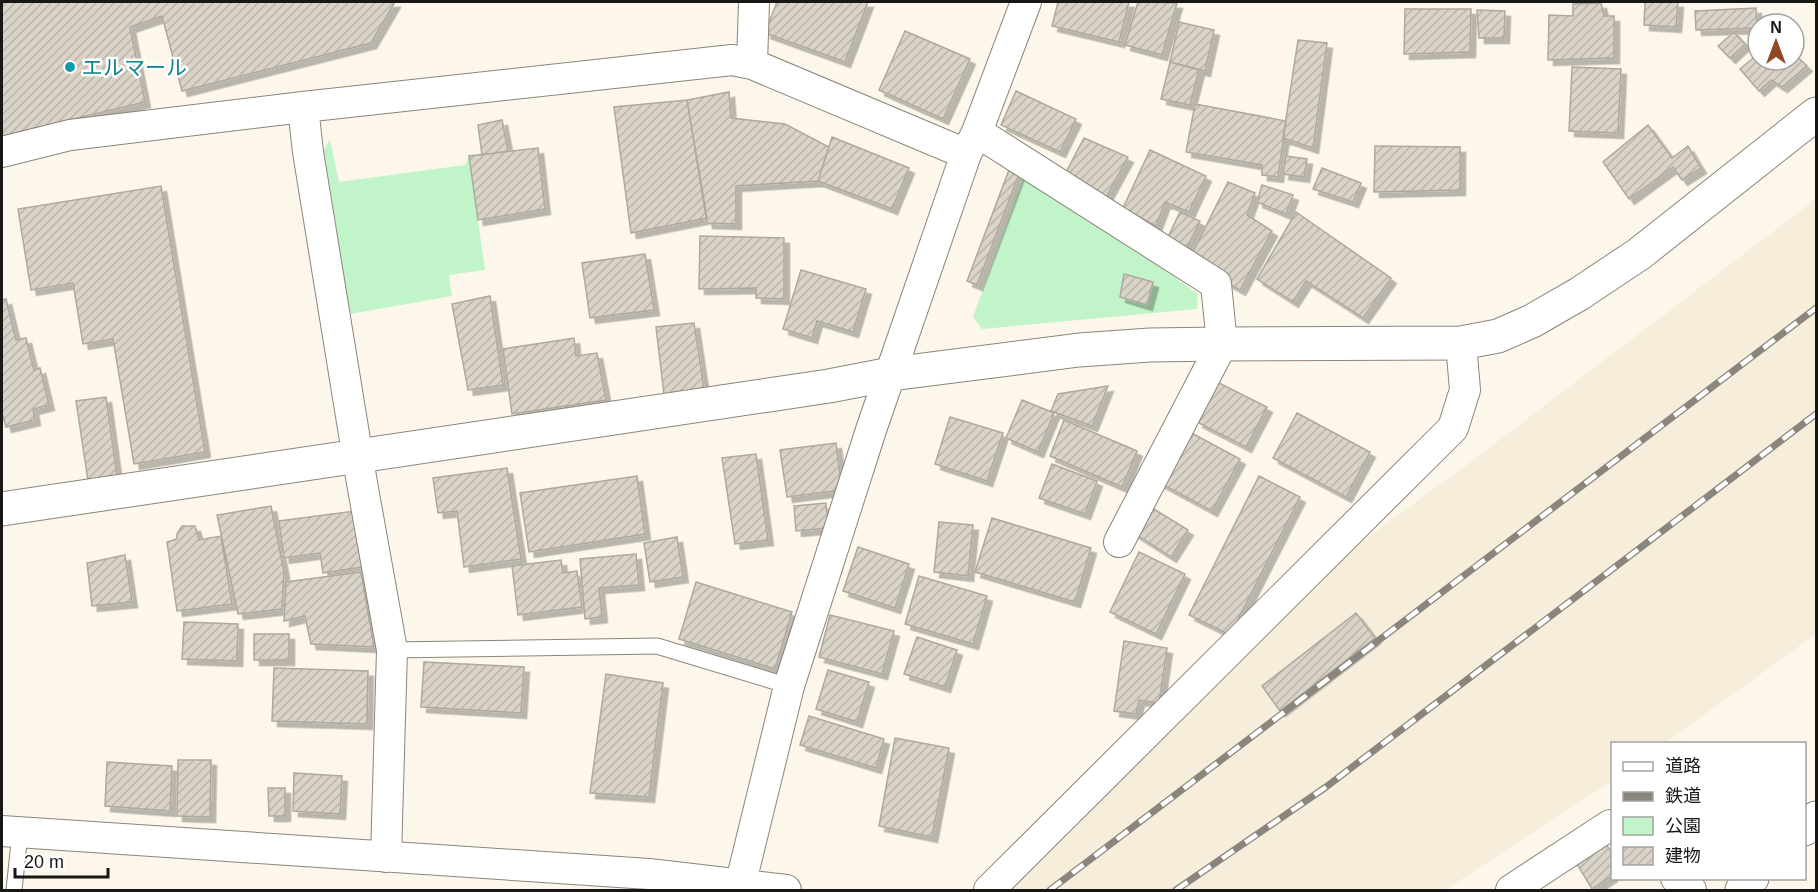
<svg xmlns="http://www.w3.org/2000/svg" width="1818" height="892" viewBox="0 0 1818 892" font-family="Helvetica,'Noto Sans JP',sans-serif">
	<defs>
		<pattern id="building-hatch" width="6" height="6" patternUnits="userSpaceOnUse" patternTransform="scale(1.5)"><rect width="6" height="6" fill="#d9d3c8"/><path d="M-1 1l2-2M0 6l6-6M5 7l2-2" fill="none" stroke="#bab4ab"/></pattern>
		<filter id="shadow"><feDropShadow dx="5.5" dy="5.5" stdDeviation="0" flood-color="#0004"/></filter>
	</defs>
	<rect width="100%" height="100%" fill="#fdf7eb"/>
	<path fill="#f6edda" d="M 1816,199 L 1816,634 L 1665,743 L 1612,744 L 1612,781 L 1445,890 L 1002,890 L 1357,545 L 1469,463 Z"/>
	<path fill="#c1f4c8" d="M 330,139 L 339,182 L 465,165 L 469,156 L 485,270 L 449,275 L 452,296 L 350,314 L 321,155 Z
		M 1023,179 L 1135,249 L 1198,294 L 1197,309 L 982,329 L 973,317 Z"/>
	<path fill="url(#building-hatch)" stroke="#aea89d" stroke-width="1.5" filter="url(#shadow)" d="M 2,2 L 395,2 L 371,43 L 182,91 L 162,16 L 130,27 L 145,102 L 2,136 Z
		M 777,2 L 868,2 L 845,62 L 765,33 Z
		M 1058,2 L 1129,2 L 1119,42 L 1052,26 Z
		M 1138,2 L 1177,3 L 1162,55 L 1125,45 Z
		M 1645,2 L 1678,2 L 1676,27 L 1644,25 Z
		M 1601,3 L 1604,16 L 1614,16 L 1614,58 L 1548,60 L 1549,15 L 1573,16 L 1573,4 Z
		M 1756,8 L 1757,28 L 1696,30 L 1695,11 Z
		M 1405,9 L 1471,9 L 1470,52 L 1404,54 Z
		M 1477,10 L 1505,11 L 1504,38 L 1479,38 Z
		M 1179,22 L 1214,30 L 1205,71 L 1170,62 Z
		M 905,31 L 970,59 L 943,119 L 879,90 Z
		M 1734,32 L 1745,44 L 1730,58 L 1718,46 Z
		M 1298,40 L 1327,43 L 1313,148 L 1283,138 Z
		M 1758,54 L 1758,60 L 1794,60 L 1794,54 L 1807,66 L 1782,87 L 1771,80 L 1759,91 L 1740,69 Z
		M 1170,62 L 1199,70 L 1190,105 L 1161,99 Z
		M 1572,67 L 1621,69 L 1618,133 L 1569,131 Z
		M 1016,91 L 1076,119 L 1060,152 L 1001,125 Z
		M 729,92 L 731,118 L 785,124 L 829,147 L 818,181 L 736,186 L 736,224 L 707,223 L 687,100 Z
		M 687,100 L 707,218 L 631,233 L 614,107 Z
		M 1195,104 L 1286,121 L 1278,177 L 1262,175 L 1262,165 L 1186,152 Z
		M 502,120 L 508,151 L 482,155 L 478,125 Z
		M 1648,125 L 1672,158 L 1688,146 L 1701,168 L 1682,180 L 1673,167 L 1629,199 L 1603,162 Z
		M 832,137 L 909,168 L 892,209 L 818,181 Z
		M 1084,138 L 1128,157 L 1105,199 L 1064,176 Z
		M 1375,146 L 1460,147 L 1460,190 L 1374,192 Z
		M 538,148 L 545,209 L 478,220 L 469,156 Z
		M 1150,150 L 1206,176 L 1189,212 L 1165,202 L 1156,226 L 1123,208 Z
		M 1286,156 L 1307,159 L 1304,177 L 1283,174 Z
		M 1322,168 L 1361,183 L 1353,202 L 1313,189 Z
		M 1009,170 L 1019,174 L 977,285 L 967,281 Z
		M 1228,182 L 1255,193 L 1247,215 L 1272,231 L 1240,290 L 1189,260 Z
		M 1262,185 L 1293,195 L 1286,214 L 1257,202 Z
		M 161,186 L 205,452 L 134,464 L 113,339 L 83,344 L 73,283 L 31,290 L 18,209 Z
		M 1180,212 L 1200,221 L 1185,252 L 1167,239 Z
		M 1296,212 L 1391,278 L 1363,318 L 1306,281 L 1293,302 L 1257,279 Z
		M 700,236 L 784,238 L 784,299 L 756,298 L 756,288 L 699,289 Z
		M 645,254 L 654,310 L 590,318 L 582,263 Z
		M 801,270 L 866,289 L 853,332 L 817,321 L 812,338 L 783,329 Z
		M 1124,274 L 1153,282 L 1147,305 L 1120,297 Z
		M 490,296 L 503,385 L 468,390 L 452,304 Z
		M 6,299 L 16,340 L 26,338 L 34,370 L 40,368 L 49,405 L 33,409 L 35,420 L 6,427 L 3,416 L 2,416 L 2,300 Z
		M 694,323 L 704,389 L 664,395 L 656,327 Z
		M 574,338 L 576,356 L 597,353 L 606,400 L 512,414 L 503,349 Z
		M 1217,382 L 1267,407 L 1246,447 L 1197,422 Z
		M 1108,386 L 1092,426 L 1051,411 L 1058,394 Z
		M 106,397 L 117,476 L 88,481 L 76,401 Z
		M 1022,400 L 1054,413 L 1038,452 L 1006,438 Z
		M 1297,413 L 1370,452 L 1346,497 L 1273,458 Z
		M 950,417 L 1003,433 L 987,481 L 935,464 Z
		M 1064,420 L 1137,451 L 1122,487 L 1050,456 Z
		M 1186,430 L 1240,459 L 1212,511 L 1158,482 Z
		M 836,443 L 842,490 L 787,497 L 780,450 Z
		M 756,454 L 768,540 L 735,544 L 722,458 Z
		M 1052,464 L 1097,481 L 1085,514 L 1039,498 Z
		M 507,468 L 521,559 L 464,567 L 457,511 L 438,513 L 433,478 Z
		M 637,476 L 645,534 L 529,552 L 520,493 Z
		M 1259,476 L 1300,497 L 1230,635 L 1189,615 Z
		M 826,503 L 828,528 L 796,531 L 794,506 Z
		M 271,506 L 284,572 L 282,609 L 238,614 L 217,515 Z
		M 1149,506 L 1188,530 L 1171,557 L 1132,532 Z
		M 355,511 L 362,567 L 323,573 L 320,553 L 284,558 L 279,521 Z
		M 992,518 L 1091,548 L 1075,602 L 975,572 Z
		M 939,522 L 973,525 L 968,576 L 934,572 Z
		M 182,526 L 195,526 L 199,540 L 221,536 L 232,604 L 177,611 L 167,542 L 177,539 L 177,534 Z
		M 677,537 L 683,577 L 650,582 L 644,543 Z
		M 858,547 L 909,564 L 895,608 L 843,591 Z
		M 1139,552 L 1185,574 L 1156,634 L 1110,612 Z
		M 636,554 L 639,585 L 599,588 L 602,617 L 585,619 L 580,559 Z
		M 125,555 L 132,602 L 92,606 L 87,563 Z
		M 561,560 L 563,573 L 577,571 L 582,607 L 518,615 L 512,566 Z
		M 361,572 L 374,647 L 311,644 L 305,616 L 284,621 L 286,582 Z
		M 919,576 L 987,596 L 973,644 L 905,624 Z
		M 696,582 L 792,612 L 775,669 L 679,639 Z
		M 1356,613 L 1375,638 L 1280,711 L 1262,686 Z
		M 830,615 L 894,631 L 882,674 L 819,657 Z
		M 184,622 L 238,624 L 237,661 L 182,659 Z
		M 254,634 L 289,634 L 289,660 L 254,660 Z
		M 917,637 L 957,650 L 945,687 L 904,674 Z
		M 1124,641 L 1167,648 L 1159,703 L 1139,700 L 1136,714 L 1114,711 Z
		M 424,662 L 524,667 L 521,713 L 421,707 Z
		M 274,668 L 368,671 L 367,724 L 272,721 Z
		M 828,670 L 869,682 L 857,722 L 816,709 Z
		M 606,674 L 663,683 L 649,797 L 590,793 Z
		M 809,716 L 884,739 L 876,768 L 800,745 Z
		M 895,738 L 949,748 L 932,837 L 879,826 Z
		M 178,760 L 211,760 L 210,817 L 177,816 Z
		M 107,762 L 172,766 L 170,811 L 105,806 Z
		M 294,773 L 342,776 L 340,814 L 293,811 Z
		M 268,788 L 285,788 L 285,816 L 269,816 Z
		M 1607,845 L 1612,854 L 1612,876 L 1592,889 L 1577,864 Z"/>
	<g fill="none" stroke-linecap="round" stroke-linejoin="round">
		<g stroke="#8a857b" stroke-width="17">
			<path id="service" d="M 392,650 L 657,646 L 789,686
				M 14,890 L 20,833"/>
		</g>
		<g stroke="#8a857b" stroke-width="32">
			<path id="minor" d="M 752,64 L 754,2
				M 303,107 L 308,152 L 362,483 L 392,650 L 386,857
				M 977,132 L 1216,284 L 1222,344 L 1119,542
				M 2,152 L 70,135 L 303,107 L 732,60 L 752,64 L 966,154
				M 2,831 L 649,874 L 786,890
				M 1676,878 L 1691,890
				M 739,890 L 789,686 L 871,430 L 966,154 L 977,132 L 1026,2
				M 989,890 L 1453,428 L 1465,390 L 1461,343
				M 1511,890 L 1610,825 L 1612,827"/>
		</g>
		<g stroke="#8a857b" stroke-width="35">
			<path id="tertiary" d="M 2,509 L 829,386 L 891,374 L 1079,350 L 1150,345 L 1222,344 L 1461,343 L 1498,336 L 1532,321 L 1579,294 L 1639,254 L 1816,114
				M 1804,829 L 1816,818
				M 1742,890 L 1752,878"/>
		</g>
		<use href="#service" stroke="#fff" stroke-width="15"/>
		<use href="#minor" stroke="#fff" stroke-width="30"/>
		<use href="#tertiary" stroke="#fff" stroke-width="33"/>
		<g stroke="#8a867e" stroke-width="7">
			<path id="rail" d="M 1050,890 L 1816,308
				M 1176,890 L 1326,787 L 1816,414"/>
		</g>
		<use href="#rail" stroke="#fff" stroke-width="4.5" stroke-dasharray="14" stroke-linecap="butt"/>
	</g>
	<circle fill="#0f9aa8" stroke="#fff" stroke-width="2" cx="70" cy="67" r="6"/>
	<g text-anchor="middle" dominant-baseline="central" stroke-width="5" stroke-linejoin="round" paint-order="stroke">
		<g font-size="21" fill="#0d838f" stroke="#fff" text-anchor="start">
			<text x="82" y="67">エルマール</text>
		</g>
	</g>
	<rect width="1818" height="892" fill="none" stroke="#191713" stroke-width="6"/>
	<rect x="1611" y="742" width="195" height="138" fill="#ffffff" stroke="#a3a2a1" stroke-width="1.5"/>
	<rect x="1623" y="762" width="30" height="9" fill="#ffffff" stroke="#a3a2a1" stroke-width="1.5"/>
	<text x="1665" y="772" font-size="18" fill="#191713">道路</text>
	<rect x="1623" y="792" width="30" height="9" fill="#8a867e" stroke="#a3a2a1" stroke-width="1.5"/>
	<text x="1665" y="802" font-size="18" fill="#191713">鉄道</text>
	<rect x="1623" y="817" width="30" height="18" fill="#c1f4c8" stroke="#a3a2a1" stroke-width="1.5"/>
	<text x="1665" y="832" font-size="18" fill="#191713">公園</text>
	<rect x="1623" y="847" width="30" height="18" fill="url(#building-hatch)" stroke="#a3a2a1" stroke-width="1.5"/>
	<text x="1665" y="862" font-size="18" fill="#191713">建物</text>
	<g transform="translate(1776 42)"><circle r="28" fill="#ffffff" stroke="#a3a2a1" stroke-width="1.5"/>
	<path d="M0-4.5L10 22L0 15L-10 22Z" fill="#904924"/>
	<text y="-9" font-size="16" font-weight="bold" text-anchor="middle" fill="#191713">N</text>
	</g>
	<path d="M15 868v9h93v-9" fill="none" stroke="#191713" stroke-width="3"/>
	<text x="24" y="868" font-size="18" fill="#191713" stroke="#ffffff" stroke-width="4.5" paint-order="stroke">20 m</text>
</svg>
